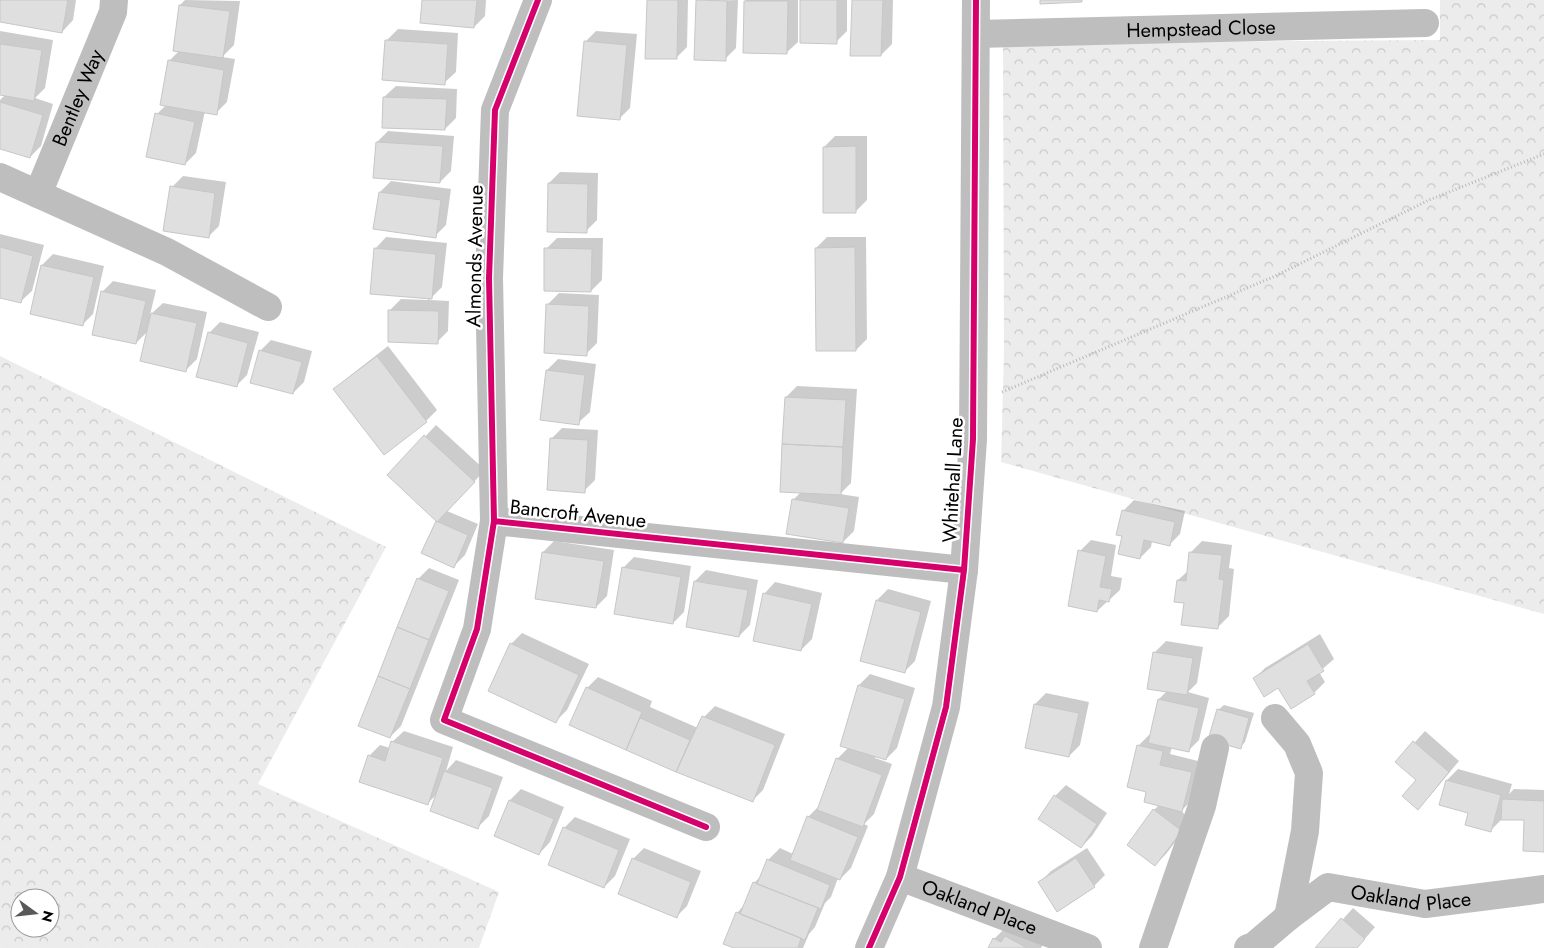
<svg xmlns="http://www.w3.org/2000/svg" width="1544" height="948" viewBox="0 0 1544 948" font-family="Jost,sans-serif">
	<defs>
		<pattern id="forest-crowns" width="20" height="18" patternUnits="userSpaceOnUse" patternTransform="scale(1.25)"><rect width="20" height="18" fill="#ececec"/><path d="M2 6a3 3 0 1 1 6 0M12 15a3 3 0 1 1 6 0" fill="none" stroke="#c9c9c9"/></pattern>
	</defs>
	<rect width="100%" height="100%" fill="#fff"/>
	<path fill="url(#forest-crowns)" fill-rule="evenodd" d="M 1440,0 L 1544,0 L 1544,614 L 1001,462 L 1004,352 L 1003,43 L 1440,40 Z
		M 0,356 L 386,547 L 258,784 L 499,892 L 479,948 L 0,948 ZM 20,898 L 50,898 L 50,928 L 20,928 Z"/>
	<path fill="#0003" d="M 0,0 L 76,0 L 73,20 L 62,32 L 0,21 Z
		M 185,0 L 240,1 L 234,45 L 222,57 L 235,59 L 227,102 L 216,113 L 205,111 L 196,153 L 185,164 L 157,114 L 166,105 L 169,61 L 179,51 L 180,5 Z
		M 424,0 L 486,0 L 485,16 L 474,27 Z
		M 648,0 L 688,0 L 687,47 L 676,58 Z
		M 738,0 L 736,48 L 725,59 L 697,1 Z
		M 746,0 L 798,0 L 798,42 L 786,53 L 745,1 Z
		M 801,0 L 847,0 L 847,31 L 836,42 Z
		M 853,0 L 893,0 L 892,44 L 881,55 Z
		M 398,29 L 458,33 L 456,72 L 444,83 L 387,40 Z
		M 0,31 L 53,40 L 45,88 L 35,98 L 53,104 L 41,146 L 30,157 L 0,148 L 0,100 L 5,95 L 0,94 Z
		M 596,31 L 637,34 L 630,108 L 619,119 L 585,42 Z
		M 396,86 L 457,89 L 456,118 L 445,129 L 384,97 Z
		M 388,131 L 454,136 L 451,171 L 440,182 L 377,142 Z
		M 835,136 L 867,136 L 867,200 L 856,211 L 824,147 Z
		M 560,172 L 598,173 L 597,220 L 586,231 L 549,183 Z
		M 183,176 L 226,182 L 219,226 L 208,237 L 172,187 Z
		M 391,181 L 451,189 L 446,225 L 435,236 L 380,192 Z
		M 0,234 L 44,245 L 32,291 L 20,302 L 0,296 Z
		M 386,237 L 447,243 L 442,287 L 429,300 L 449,301 L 448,331 L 437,342 L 390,310 L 401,299 L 428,300 L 428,298 L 375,249 Z
		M 827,237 L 866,237 L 867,339 L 856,350 L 816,248 Z
		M 557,238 L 603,238 L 602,280 L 591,291 L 546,249 Z
		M 53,254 L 104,266 L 93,314 L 82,325 L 42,265 Z
		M 113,281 L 156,290 L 150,315 L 163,303 L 207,312 L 197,359 L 186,370 L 148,331 L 136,343 L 102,292 Z
		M 559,293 L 599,295 L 597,343 L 586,354 L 548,304 Z
		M 220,322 L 259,332 L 247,375 L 236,386 L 209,333 Z
		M 271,340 L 312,351 L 304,382 L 293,393 L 260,351 Z
		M 388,346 L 437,410 L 426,421 L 384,453 L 335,390 L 346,379 Z
		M 558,359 L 596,364 L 590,412 L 578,423 L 547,370 Z
		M 797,386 L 857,389 L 851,483 L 840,494 L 859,497 L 854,531 L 843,542 L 793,500 L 801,492 L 786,397 Z
		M 436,425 L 485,470 L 447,511 L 478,524 L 465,555 L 454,566 L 437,522 L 438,521 L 389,475 Z
		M 562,428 L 598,430 L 595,480 L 584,491 L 551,439 Z
		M 1134,500 L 1185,511 L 1180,534 L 1169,545 L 1152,541 L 1151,547 L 1140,558 L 1124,535 L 1123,511 Z
		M 1091,540 L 1116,545 L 1111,576 L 1122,578 L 1120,590 L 1097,611 L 1080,551 Z
		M 554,541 L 614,550 L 607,596 L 596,607 L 543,552 Z
		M 1202,541 L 1232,545 L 1229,568 L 1234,569 L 1229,616 L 1218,627 L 1185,602 L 1178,580 L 1189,570 L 1191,552 Z
		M 634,557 L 691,566 L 684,612 L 673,623 L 623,568 Z
		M 429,568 L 459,580 L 401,726 L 390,737 L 418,579 Z
		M 706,570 L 758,580 L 750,625 L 739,636 L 695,581 Z
		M 775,582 L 822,593 L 812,639 L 801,650 L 764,594 Z
		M 888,589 L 931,601 L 915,661 L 904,672 L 861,660 L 877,600 Z
		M 522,633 L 589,664 L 567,710 L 556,721 L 511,644 Z
		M 1320,634 L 1334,659 L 1319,672 L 1325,682 L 1314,693 L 1278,686 L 1254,679 L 1265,668 Z
		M 1166,641 L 1203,647 L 1197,683 L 1188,692 L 1209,698 L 1199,740 L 1188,751 L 1172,747 L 1170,754 L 1202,762 L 1193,799 L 1181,811 L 1192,820 L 1166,854 L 1155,865 L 1154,810 L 1159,805 L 1148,791 L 1138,746 L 1149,735 L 1151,735 L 1159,699 L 1167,691 L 1155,652 Z
		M 870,674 L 915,688 L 897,748 L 886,759 L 875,756 L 875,758 L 892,764 L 874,814 L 864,824 L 868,826 L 851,868 L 840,879 L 838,878 L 831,897 L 825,903 L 815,927 L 809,934 L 803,948 L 737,948 L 737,913 L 745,904 L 754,883 L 763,874 L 769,859 L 780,848 L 793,854 L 808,817 L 819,806 L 837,759 L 848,748 L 859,685 Z
		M 598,677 L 652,701 L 650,707 L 698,728 L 704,717 L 715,706 L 785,734 L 763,790 L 752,801 L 676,771 L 571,725 L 587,688 Z
		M 1046,693 L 1089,702 L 1080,745 L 1069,756 L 1035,704 Z
		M 1224,705 L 1254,713 L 1245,742 L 1240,747 L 1218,710 Z
		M 404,731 L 453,747 L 446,771 L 456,760 L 503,777 L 489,816 L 478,827 L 438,793 L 428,803 L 369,756 L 380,745 L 390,748 L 392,742 Z
		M 1425,731 L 1459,761 L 1429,797 L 1417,780 L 1397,762 Z
		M 1458,769 L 1512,784 L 1509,794 L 1514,789 L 1544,790 L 1544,851 L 1525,819 L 1501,820 L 1490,831 L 1470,812 L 1447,780 Z
		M 1066,785 L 1107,813 L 1092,836 L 1081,847 L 1039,818 L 1055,796 Z
		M 521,789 L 564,807 L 550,842 L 539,854 L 495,835 L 510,800 Z
		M 575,817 L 630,839 L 615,876 L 604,887 L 564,828 Z
		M 644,848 L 701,871 L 687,906 L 676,917 L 633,859 Z
		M 1087,848 L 1105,875 L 1094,886 L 1040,882 L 1051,871 Z
		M 1353,908 L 1375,927 L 1357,948 L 1317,948 Z
		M 1005,928 L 1045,941 L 1041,948 L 989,948 L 994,939 Z"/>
	<path fill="#dfdfdf" stroke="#c7c7c7" d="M 0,0 L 68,0 L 62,33 L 0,22 Z
		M 422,0 L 477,0 L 474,28 L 420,23 Z
		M 647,0 L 678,0 L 677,59 L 645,59 Z
		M 696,0 L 727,1 L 726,61 L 694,60 Z
		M 800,0 L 837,0 L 837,44 L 800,43 Z
		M 852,0 L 883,0 L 881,56 L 850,56 Z
		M 1040,0 L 1082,0 L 1082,2 L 1040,4 Z
		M 744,1 L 788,1 L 787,54 L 743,53 Z
		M 179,5 L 230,11 L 223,58 L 173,51 Z
		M 385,40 L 448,44 L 445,85 L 382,80 Z
		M 584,41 L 627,45 L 620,120 L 577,116 Z
		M 0,44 L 42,50 L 34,101 L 0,95 Z
		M 168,60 L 224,70 L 217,115 L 160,105 Z
		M 383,97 L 447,99 L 445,130 L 382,128 Z
		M 0,102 L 43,115 L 30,158 L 0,149 Z
		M 155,113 L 195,122 L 185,165 L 146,157 Z
		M 376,142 L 443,146 L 440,183 L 373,178 Z
		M 856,146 L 856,213 L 823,213 L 823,147 Z
		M 548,183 L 588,184 L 587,233 L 547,232 Z
		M 170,186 L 215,193 L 209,238 L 163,231 Z
		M 379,192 L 441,200 L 436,238 L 373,229 Z
		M 0,247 L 33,256 L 21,303 L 0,298 Z
		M 855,247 L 856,351 L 816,351 L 815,248 Z
		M 374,248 L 436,254 L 432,299 L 370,294 Z
		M 544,248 L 592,249 L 591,292 L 544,291 Z
		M 41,265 L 94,277 L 83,326 L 30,314 Z
		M 101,291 L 146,301 L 136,344 L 92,335 Z
		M 546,304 L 589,306 L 587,356 L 544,353 Z
		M 388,310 L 439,311 L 438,344 L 388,342 Z
		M 151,313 L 197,323 L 186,372 L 140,361 Z
		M 208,332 L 248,343 L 237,387 L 196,377 Z
		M 259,350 L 302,362 L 293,394 L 250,383 Z
		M 377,356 L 427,422 L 384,455 L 333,389 Z
		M 546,370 L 585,375 L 579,425 L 540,420 Z
		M 785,397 L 846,400 L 843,447 L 782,444 Z
		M 424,435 L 475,482 L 437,522 L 387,475 Z
		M 550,438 L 588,440 L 585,493 L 547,490 Z
		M 782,444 L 843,447 L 841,495 L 780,492 Z
		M 792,499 L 849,508 L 843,543 L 786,534 Z
		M 1122,510 L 1175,522 L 1170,546 L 1144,540 L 1140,559 L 1118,554 L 1122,536 L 1116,535 Z
		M 436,521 L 468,535 L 454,568 L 421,553 Z
		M 1078,550 L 1106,556 L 1100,587 L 1112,589 L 1109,602 L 1099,600 L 1097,612 L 1068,606 Z
		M 542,552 L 604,561 L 596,608 L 535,599 Z
		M 1189,552 L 1222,555 L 1219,579 L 1224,580 L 1218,629 L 1181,625 L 1184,603 L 1174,602 L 1177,580 L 1186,581 Z
		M 622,567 L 681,577 L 673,624 L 614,614 Z
		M 417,578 L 449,591 L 429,640 L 397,627 Z
		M 694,581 L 748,590 L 739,637 L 686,627 Z
		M 763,593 L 812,604 L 801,651 L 753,641 Z
		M 876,600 L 921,612 L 905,673 L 860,661 Z
		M 397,627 L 429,640 L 410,689 L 378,676 Z
		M 510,643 L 579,675 L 556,723 L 488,691 Z
		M 1308,644 L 1324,671 L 1307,681 L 1315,694 L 1291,709 L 1278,688 L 1264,697 L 1253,678 Z
		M 1153,652 L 1193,658 L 1187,695 L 1147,689 Z
		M 378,676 L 410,689 L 390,738 L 358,726 Z
		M 858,685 L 905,699 L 886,760 L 840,746 Z
		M 586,687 L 642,712 L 626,750 L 569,725 Z
		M 1158,699 L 1199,708 L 1189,752 L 1148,743 Z
		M 1034,704 L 1079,713 L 1069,757 L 1025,748 Z
		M 1217,709 L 1249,718 L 1241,749 L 1208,740 Z
		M 702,716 L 775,745 L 753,802 L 676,772 Z
		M 640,718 L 690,740 L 676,772 L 626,750 Z
		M 391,741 L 443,758 L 428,805 L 359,782 L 368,755 L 385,761 Z
		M 1413,741 L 1449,772 L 1418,810 L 1402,796 L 1416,780 L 1395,762 Z
		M 1137,745 L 1163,751 L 1160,765 L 1192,772 L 1182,812 L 1144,802 L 1146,792 L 1127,787 Z
		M 836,758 L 882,775 L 863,827 L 817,810 Z
		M 444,771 L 493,788 L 478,829 L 430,811 Z
		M 1446,780 L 1501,795 L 1491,832 L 1465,825 L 1468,813 L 1439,805 Z
		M 1054,795 L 1097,824 L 1081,848 L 1038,819 Z
		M 1502,799 L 1544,801 L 1544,852 L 1523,851 L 1524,820 L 1501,820 Z
		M 509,800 L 554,819 L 539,855 L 494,836 Z
		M 1153,809 L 1182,831 L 1155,866 L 1127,845 Z
		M 807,816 L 858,837 L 840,880 L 790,860 Z
		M 563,827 L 619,850 L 604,888 L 548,865 Z
		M 632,858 L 691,882 L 677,918 L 618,894 Z
		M 1076,858 L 1095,887 L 1057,912 L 1038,882 Z
		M 767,859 L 830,885 L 821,909 L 757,884 Z
		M 753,882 L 818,908 L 805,940 L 740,914 Z
		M 736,912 L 801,938 L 798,948 L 734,948 L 723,944 Z
		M 1341,918 L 1365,939 L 1357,948 L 1315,948 Z
		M 1005,936 L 1027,948 L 988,948 L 993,938 L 1001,942 Z"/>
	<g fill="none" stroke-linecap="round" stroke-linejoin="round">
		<path stroke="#b9b9b9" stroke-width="3" stroke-dasharray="1 2.5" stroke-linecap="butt" d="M 1002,392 L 1273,277 L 1429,200 L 1544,154"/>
		<g stroke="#bebebe" stroke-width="28">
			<path id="s1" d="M 976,34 L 1425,23"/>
			<path d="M 0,177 L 167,252 L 268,307"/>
			<path id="s2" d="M 38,194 L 113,12 L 114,0"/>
			<path d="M 494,521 L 489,278 L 495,110 L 538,0"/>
			<path d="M 1275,718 L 1297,744 L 1309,773 L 1305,831 L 1288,917"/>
			<path d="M 706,827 L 444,720 L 477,629 L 494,521 L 964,570"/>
			<path id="s3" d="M 900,877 L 1088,948"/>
			<path d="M 869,948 L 900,877 L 946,707 L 964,570 L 973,439 L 976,0"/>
			<path d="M 1153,948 L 1202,806 L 1215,748"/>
			<path id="s4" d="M 1248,948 L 1254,946 L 1288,917 L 1328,887 L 1425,904 L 1544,889"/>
		</g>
		<g stroke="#fff" stroke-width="9">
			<path id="cycleway" d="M 494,521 L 489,278 L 495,110 L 538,0
				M 706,827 L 444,720 L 477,629 L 494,521 L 964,570
				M 869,948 L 900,877 L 946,707 L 964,570 L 973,439 L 976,0"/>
		</g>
		<use href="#cycleway" stroke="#d6006c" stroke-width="6"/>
	</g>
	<g text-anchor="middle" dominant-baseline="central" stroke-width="5" stroke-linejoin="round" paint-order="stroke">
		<g font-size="20" fill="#000" stroke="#fff">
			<text stroke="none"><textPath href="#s1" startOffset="225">Hempstead Close</textPath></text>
			<text stroke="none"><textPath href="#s2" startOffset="104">Bentley Way</textPath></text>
			<text transform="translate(475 256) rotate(-89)">Almonds Avenue</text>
			<text transform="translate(953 480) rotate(-87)">Whitehall Lane</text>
			<text transform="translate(578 514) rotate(6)">Bancroft Avenue</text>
			<text stroke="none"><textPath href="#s4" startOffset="185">Oakland Place</textPath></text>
			<text stroke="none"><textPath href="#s3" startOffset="85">Oakland Place</textPath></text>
		</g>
	</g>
	<g transform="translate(35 913) rotate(105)"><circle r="24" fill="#ffffff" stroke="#999999"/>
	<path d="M0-4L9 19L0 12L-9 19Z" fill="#595959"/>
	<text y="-8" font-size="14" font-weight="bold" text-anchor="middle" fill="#000000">N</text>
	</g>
</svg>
